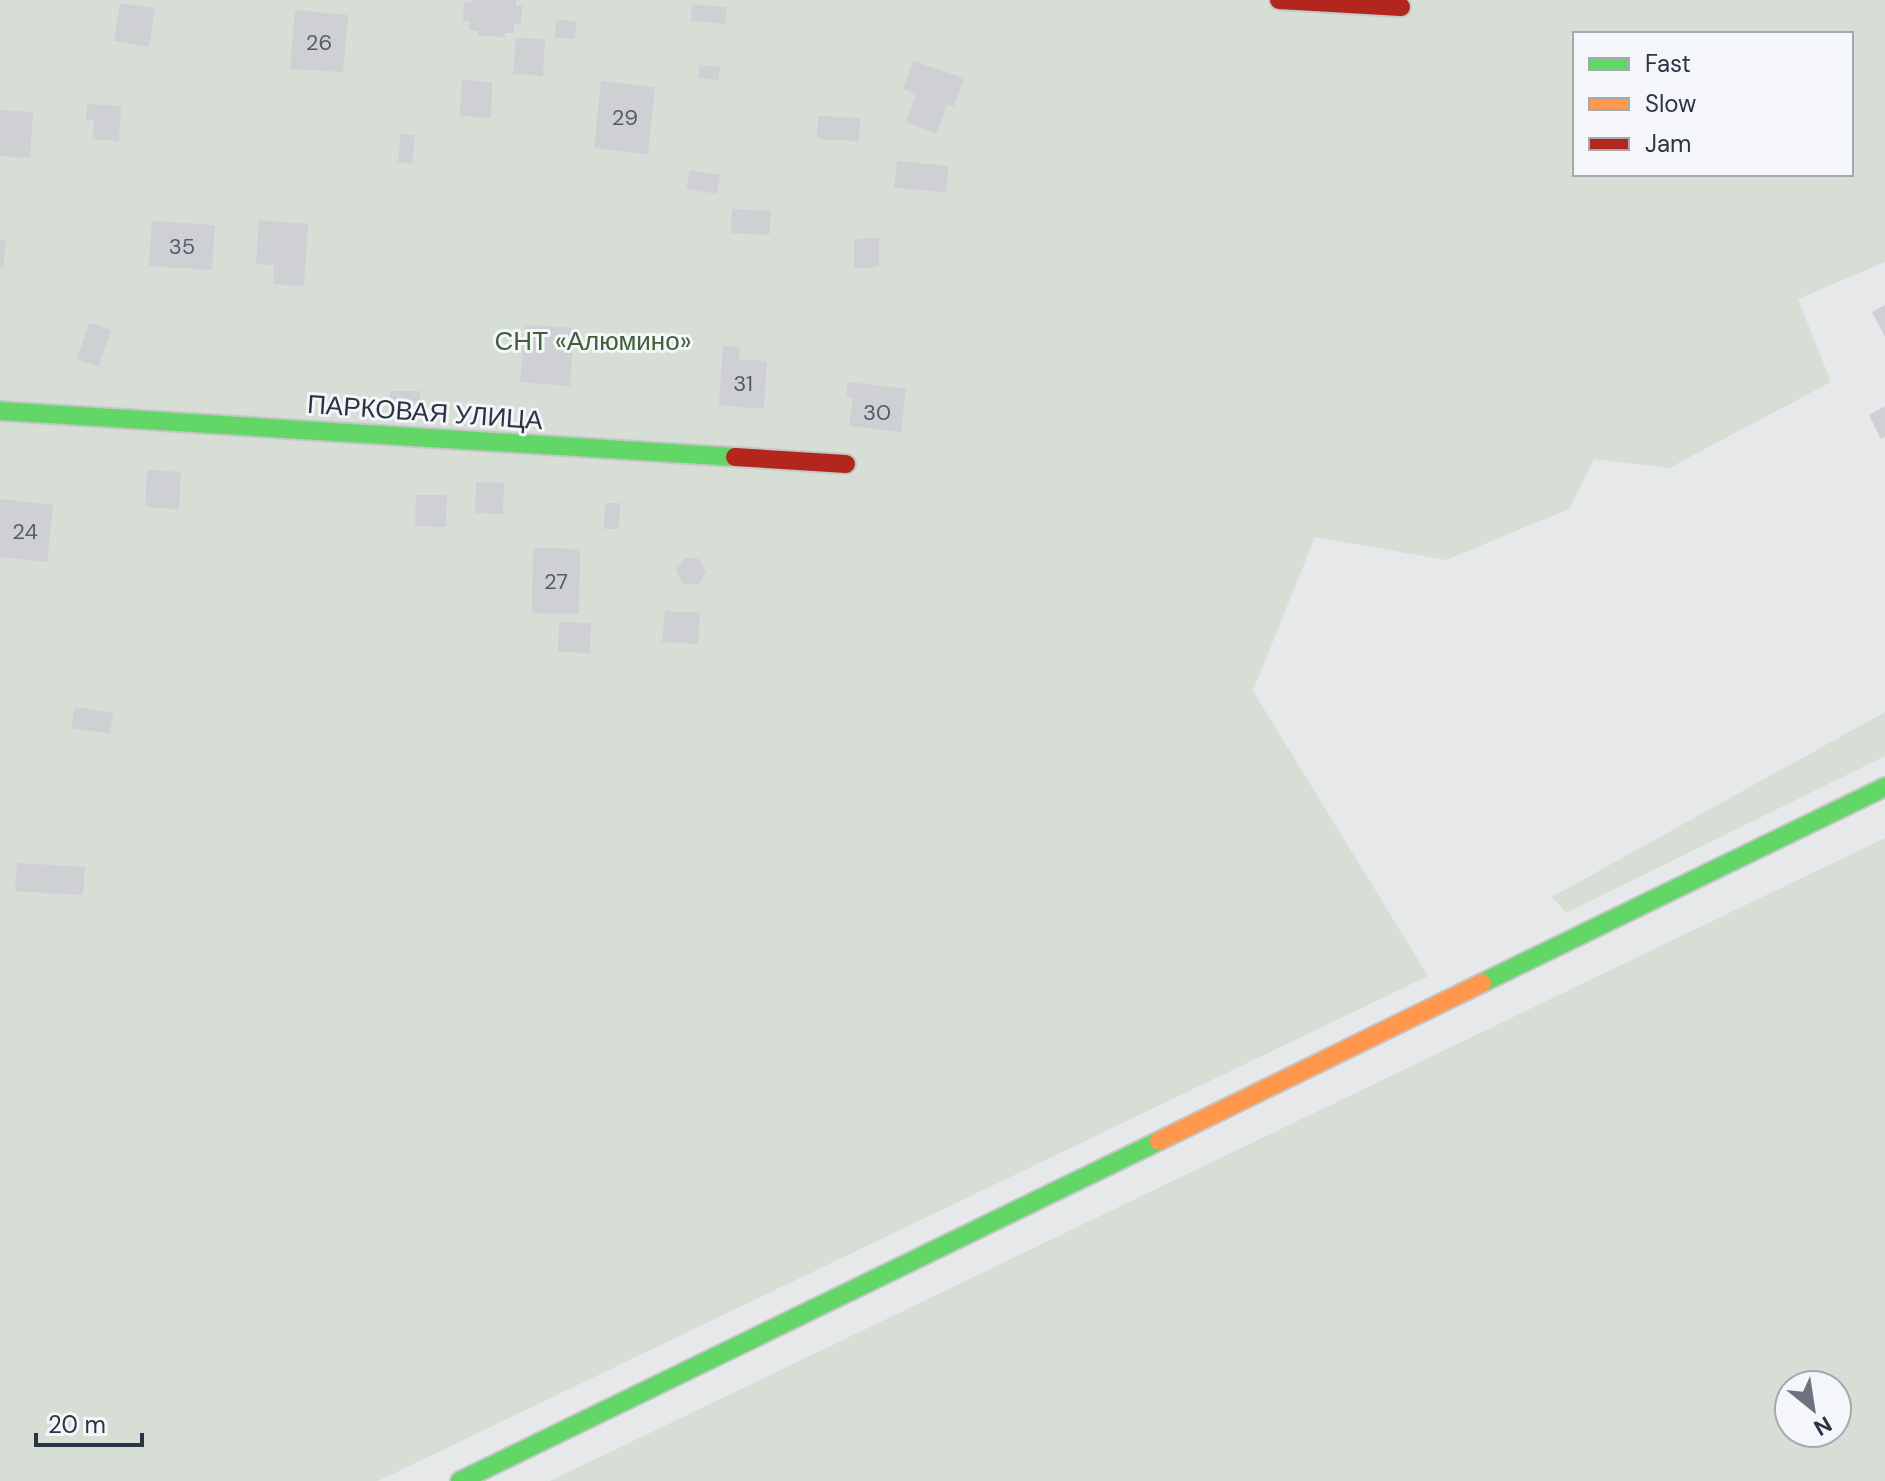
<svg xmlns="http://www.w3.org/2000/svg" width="1885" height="1481" viewBox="0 0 1885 1481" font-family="'DM Sans',sans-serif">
	<rect width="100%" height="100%" fill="#e6e8ea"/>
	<path fill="#d6ded6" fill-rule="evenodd" d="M 0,0 L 1885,0 L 1885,262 L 1798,299 L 1831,382 L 1669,468 L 1594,459 L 1569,509 L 1446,560 L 1315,537 L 1253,691 L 1428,976 L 378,1481 L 0,1481 ZM 1575,34 L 1851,34 L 1851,174 L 1575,174 Z
		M 1885,712 L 1885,756 L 1566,913 L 1552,897 Z
		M 1885,838 L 1885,1481 L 550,1481 ZM 1789,1385 L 1837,1385 L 1837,1433 L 1789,1433 Z"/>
	<path fill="#ced0d3" d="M 471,0 L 516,0 L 516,6 L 522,6 L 521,25 L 514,24 L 514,33 L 505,33 L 505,37 L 478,35 L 478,31 L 469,30 L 470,21 L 463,21 L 464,2 L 471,3 Z
		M 120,3 L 155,8 L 149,47 L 114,41 Z
		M 692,4 L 727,7 L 725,24 L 691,21 Z
		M 295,10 L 348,15 L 343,72 L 290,69 Z
		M 556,20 L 576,21 L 575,39 L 555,38 Z
		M 516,38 L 545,39 L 543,76 L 513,74 Z
		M 913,61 L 964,78 L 954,107 L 947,104 L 937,133 L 906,123 L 916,94 L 903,89 Z
		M 700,65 L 720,67 L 718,80 L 698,78 Z
		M 462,80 L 492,82 L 491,118 L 460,116 Z
		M 601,81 L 655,87 L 648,154 L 594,148 Z
		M 87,104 L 121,106 L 119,141 L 93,139 L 94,120 L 86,120 Z
		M 0,110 L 33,112 L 30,158 L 0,156 Z
		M 818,116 L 860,118 L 859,141 L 817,139 Z
		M 401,134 L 415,135 L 412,164 L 398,162 Z
		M 897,161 L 949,166 L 946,192 L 894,188 Z
		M 690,170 L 720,175 L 717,194 L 686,189 Z
		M 732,209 L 771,211 L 769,235 L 731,233 Z
		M 259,220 L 308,224 L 304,286 L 273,284 L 274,265 L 256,264 Z
		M 152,221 L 215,225 L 212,270 L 149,266 Z
		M 879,238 L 879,267 L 854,268 L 854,239 Z
		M 0,240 L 6,241 L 3,268 L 0,268 Z
		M 1885,305 L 1885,337 L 1872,312 Z
		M 89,323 L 111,330 L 99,367 L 77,359 Z
		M 525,325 L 574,328 L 570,386 L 520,382 Z
		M 723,346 L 740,347 L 739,359 L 767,361 L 764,409 L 719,405 Z
		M 848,382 L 906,389 L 901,432 L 849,426 L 853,398 L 846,397 Z
		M 390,391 L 420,391 L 420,408 L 390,409 Z
		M 1885,406 L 1885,437 L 1881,439 L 1869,415 Z
		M 147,470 L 181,472 L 179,509 L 145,507 Z
		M 476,482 L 504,483 L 503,514 L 475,513 Z
		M 416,495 L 447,495 L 446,527 L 415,526 Z
		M 0,499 L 53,505 L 47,562 L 0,557 Z
		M 605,503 L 620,503 L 619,529 L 604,529 Z
		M 533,548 L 580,549 L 579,614 L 532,613 Z
		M 685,558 L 700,559 L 706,572 L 698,585 L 682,583 L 676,570 Z
		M 665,611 L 700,613 L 698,644 L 662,642 Z
		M 559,622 L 591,623 L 590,653 L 558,652 Z
		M 75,707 L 113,713 L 110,734 L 71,728 Z
		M 17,863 L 85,867 L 83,895 L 15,891 Z"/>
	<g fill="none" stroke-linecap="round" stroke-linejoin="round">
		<g stroke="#c4c6c8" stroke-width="22">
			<path id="fast" d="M 0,411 L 735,457
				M 1482,983 L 1885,787
				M 460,1481 L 1159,1141"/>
		</g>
		<g stroke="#c4c6c8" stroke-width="22">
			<path id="slow" d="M 1159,1141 L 1482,983"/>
		</g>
		<g stroke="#c4c6c8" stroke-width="22">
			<path id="jam" d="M 1279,0 L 1401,7
				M 735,457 L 846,464"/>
		</g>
		<use href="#fast" stroke="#63d668" stroke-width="18"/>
		<use href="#slow" stroke="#ff974d" stroke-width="18"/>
		<use href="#jam" stroke="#b3261e" stroke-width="18"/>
	</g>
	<g text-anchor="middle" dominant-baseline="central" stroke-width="6" stroke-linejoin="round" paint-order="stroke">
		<g font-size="22" fill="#545c69">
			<text x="319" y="42">26</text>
			<text x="625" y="117">29</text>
			<text x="182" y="246">35</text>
			<text x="743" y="383">31</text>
			<text x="877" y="412">30</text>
			<text x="25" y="531">24</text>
			<text x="556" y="581">27</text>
		</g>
		<g font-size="26" fill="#3f6138" stroke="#f4f6f9">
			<text x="593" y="341">СНТ «Алюмино»</text>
		</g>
		<g font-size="26" fill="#2b3445" stroke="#f4f6f9">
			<text transform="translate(425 412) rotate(4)">ПАРКОВАЯ УЛИЦА</text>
		</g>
	</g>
	<rect x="1573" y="32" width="280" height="144" fill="#f4f6f9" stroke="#a4a8b1" stroke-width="2"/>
	<rect x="1589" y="58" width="40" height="12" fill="#63d668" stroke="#a4a8b1" stroke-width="2"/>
	<text x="1645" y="72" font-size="24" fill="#2b3445">Fast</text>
	<rect x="1589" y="98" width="40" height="12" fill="#ff974d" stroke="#a4a8b1" stroke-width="2"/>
	<text x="1645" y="112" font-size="24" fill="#2b3445">Slow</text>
	<rect x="1589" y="138" width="40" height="12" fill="#b3261e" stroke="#a4a8b1" stroke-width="2"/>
	<text x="1645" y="152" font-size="24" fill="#2b3445">Jam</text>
	<g transform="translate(1813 1409) rotate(150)"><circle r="38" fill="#f4f6f9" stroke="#a4a8b1" stroke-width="2"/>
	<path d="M0-6L14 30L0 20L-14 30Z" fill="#6c737f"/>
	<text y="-12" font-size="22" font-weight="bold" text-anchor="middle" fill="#2b3445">N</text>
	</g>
	<path d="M36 1433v12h106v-12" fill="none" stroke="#2b3445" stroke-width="4"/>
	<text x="48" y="1433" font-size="24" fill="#2b3445" stroke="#f4f6f9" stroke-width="6" paint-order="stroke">20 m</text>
</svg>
